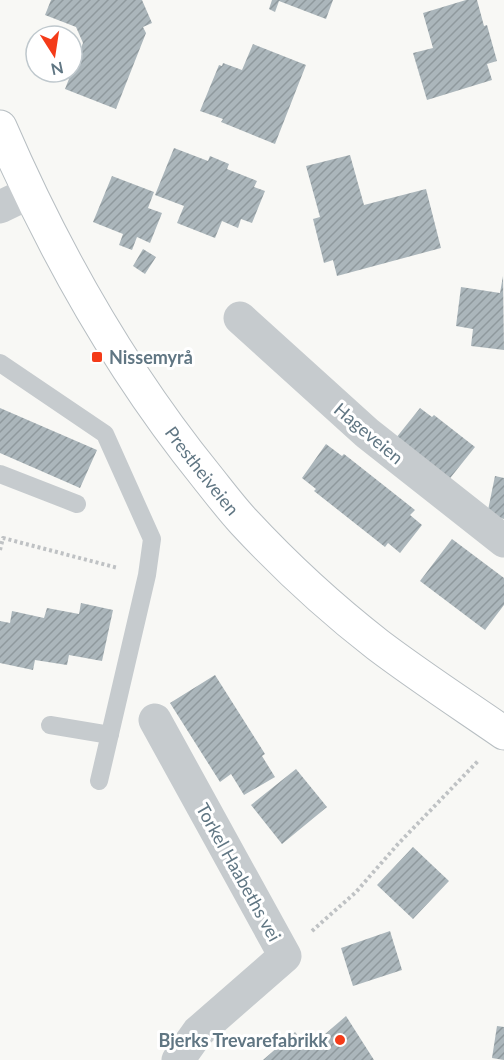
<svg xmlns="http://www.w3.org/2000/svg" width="504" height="1060" viewBox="0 0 504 1060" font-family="Lato,sans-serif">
	<defs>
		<pattern id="building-hatch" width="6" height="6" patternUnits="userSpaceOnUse" patternTransform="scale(1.5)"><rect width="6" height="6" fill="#abb6bb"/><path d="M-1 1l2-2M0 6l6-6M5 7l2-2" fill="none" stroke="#8f999d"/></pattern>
	</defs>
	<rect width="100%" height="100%" fill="#f8f8f5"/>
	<path fill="url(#building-hatch)" d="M 51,0 L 142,0 L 152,23 L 143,27 L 146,33 L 116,109 L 65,89 L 83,43 L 76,27 L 45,15 Z
		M 272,0 L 333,0 L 326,19 L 279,1 L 275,12 L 269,9 Z
		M 466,0 L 477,0 L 484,26 L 487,25 L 497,61 L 487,64 L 492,80 L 427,100 L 413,53 L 433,48 L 423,13 Z
		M 253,44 L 306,65 L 275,144 L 221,122 L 223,119 L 200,111 L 219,65 L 222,66 L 223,63 L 242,70 Z
		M 174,148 L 208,161 L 210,156 L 229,164 L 227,169 L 257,181 L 254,187 L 265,191 L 252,223 L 241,219 L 238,228 L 222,221 L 215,238 L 177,223 L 184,206 L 155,195 Z
		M 350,155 L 364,205 L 426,189 L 441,248 L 337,276 L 333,260 L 324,263 L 313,219 L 320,217 L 306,166 Z
		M 112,176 L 154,192 L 148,208 L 162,213 L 150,243 L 137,237 L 132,250 L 119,245 L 123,234 L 93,222 Z
		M 143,249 L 156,257 L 145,274 L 133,266 Z
		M 503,276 L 504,350 L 471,346 L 473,329 L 456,326 L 461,287 L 500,293 Z
		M 0,408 L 97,450 L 80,488 L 0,453 Z
		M 420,408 L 432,417 L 434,415 L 475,447 L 447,482 L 396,438 Z
		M 326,444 L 342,456 L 344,454 L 415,510 L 410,515 L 422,525 L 400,553 L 388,543 L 385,547 L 314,491 L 316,489 L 302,478 Z
		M 495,476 L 504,478 L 504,519 L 487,515 Z
		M 452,539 L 504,578 L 504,605 L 485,630 L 420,581 Z
		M 81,603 L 113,610 L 102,661 L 69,655 L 67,665 L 35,660 L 33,670 L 0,663 L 0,621 L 10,623 L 12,611 L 44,618 L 47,608 L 79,614 Z
		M 215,675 L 265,754 L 262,756 L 275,777 L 244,795 L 231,774 L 220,782 L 170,703 Z
		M 296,769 L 327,807 L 282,844 L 251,805 Z
		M 413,847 L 449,881 L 413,919 L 377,885 Z
		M 390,931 L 402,970 L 353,986 L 341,948 Z
		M 346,1016 L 374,1060 L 263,1060 L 295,1032 L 309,1048 Z
		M 497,1026 L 504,1027 L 504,1060 L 492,1058 Z"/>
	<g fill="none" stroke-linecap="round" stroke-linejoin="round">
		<g stroke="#b7bec2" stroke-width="35">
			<g id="secondary">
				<path id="s1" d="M 0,127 C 54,252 121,371 207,477 C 219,492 231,508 244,522 C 283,564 333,610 378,645 C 419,676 462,704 504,733"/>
			</g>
		</g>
		<path stroke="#bfc2c4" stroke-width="4" stroke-dasharray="3 3" stroke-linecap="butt" d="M 0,550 L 3,538 L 118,568
			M 312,931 L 356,892 L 398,844 L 478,761"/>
		<path stroke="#c6cbce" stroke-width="18" d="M 0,363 L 105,434 L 152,539 L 147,575 L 99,781
			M 0,474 L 77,504
			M 50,725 L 110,735"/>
		<path stroke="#c6cbce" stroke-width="33" d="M 0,207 L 29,193
			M 240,318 L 367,433 L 504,541
			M 155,720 L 285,956 L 198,1032 L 178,1060"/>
		<use href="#secondary" stroke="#fff" stroke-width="33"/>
	</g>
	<g fill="#f43b19" stroke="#fff" stroke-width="2">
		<rect x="91" y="351" width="12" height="12" rx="3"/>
		<circle cx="340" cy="1040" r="6"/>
	</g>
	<g text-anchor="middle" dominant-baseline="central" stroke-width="6" stroke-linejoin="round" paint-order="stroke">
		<g font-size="18" font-weight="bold" fill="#607683" stroke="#fff" text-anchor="start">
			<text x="109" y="357">Nissemyrå</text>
			<text x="328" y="1040" text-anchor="end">Bjerks Trevarefabrikk</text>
		</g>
		<g font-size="18" fill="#607683" stroke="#fff">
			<text transform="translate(369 433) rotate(40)">Hageveien</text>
			<text stroke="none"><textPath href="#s1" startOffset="400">Prestheiveien</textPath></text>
			<text transform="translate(239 872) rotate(61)">Torkel Haabeths vei</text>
		</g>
	</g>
	<g transform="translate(54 54) rotate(168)"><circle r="28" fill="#ffffff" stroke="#bfc8cd" stroke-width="1.5"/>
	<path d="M0-4.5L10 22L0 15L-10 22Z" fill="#f43b19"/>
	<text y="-9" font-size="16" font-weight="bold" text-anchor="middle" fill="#607683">N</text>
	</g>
</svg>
